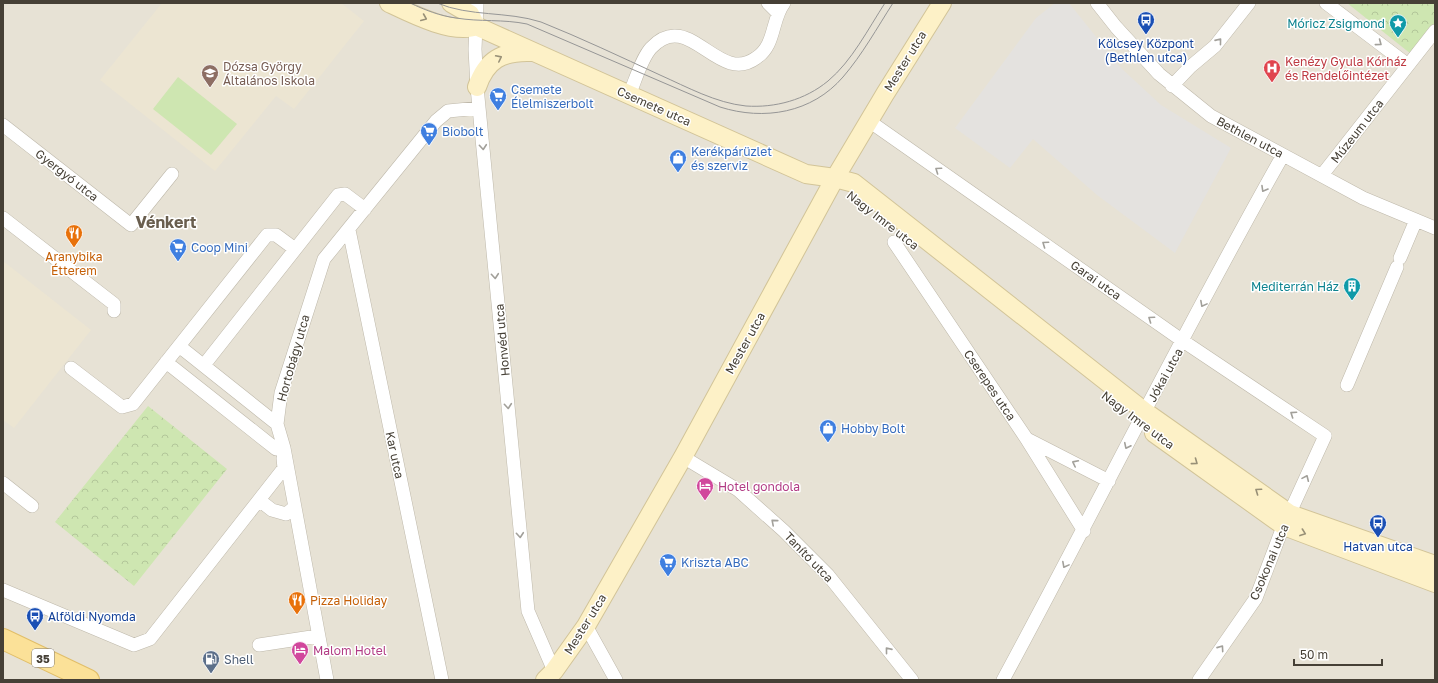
<svg xmlns="http://www.w3.org/2000/svg" width="1438" height="683" viewBox="0 0 1438 683" font-family="'Golos Text',sans-serif">
	<defs>
		<pattern id="park-crowns" width="20" height="18" patternUnits="userSpaceOnUse"><rect width="20" height="18" fill="#cee6b1"/><path d="M2 6a3 3 0 1 1 6 0M12 15a3 3 0 1 1 6 0" fill="none" stroke="#b2c699"/></pattern>
	</defs>
	<rect width="100%" height="100%" fill="#f3f0e7"/>
	<path fill="#e7e2d5" d="M 3,3 L 1435,3 L 1435,680 L 3,680 Z"/>
	<path fill="#ece5d2" d="M 162,3 L 341,3 L 364,21 L 294,109 L 276,96 L 215,171 L 100,80 Z
		M 3,261 L 91,330 L 14,428 L 3,420 Z"/>
	<path fill="url(#park-crowns)" d="M 1347,3 L 1435,3 L 1435,25 L 1411,54 Z
		M 148,406 L 227,469 L 134,586 L 55,522 Z"/>
	<path fill="#cee6b1" d="M 178,77 L 237,124 L 211,155 L 153,109 Z"/>
	<path fill="#e4e2df" d="M 1055,3 L 1069,3 L 1121,68 L 1161,105 L 1231,148 L 1175,253 L 1097,195 L 1033,139 L 1010,168 L 955,128 L 1036,18 Z"/>
	<g fill="none" stroke-linecap="round" stroke-linejoin="round">
		<g stroke="#beb8aa" stroke-width="14">
			<path id="street" d="M 477,3 L 475,49 L 477,87 L 528,611 L 554,671
				M 768,3 L 777,12
				M 1097,3 L 1116,27 L 1159,74 L 1211,116 L 1363,198 L 1435,228
				M 1326,3 L 1408,65
				M 1172,86 L 1190,67 L 1215,46 L 1249,3
				M 629,95 C 635,82 641,59 651,48 C 689,7 718,86 756,58 C 776,45 771,20 784,3
				M 869,121 L 1183,341 L 1325,436 L 1281,532 L 1256,598 L 1199,680
				M 3,125 L 131,225 L 172,174
				M 1322,175 L 1435,31
				M 3,218 L 114,304 L 114,311
				M 349,230 L 442,680
				M 894,242 L 1026,438 L 1084,531
				M 1400,258 L 1416,220
				M 179,346 L 277,424
				M 166,362 L 276,449 L 284,448
				M 204,365 L 338,195 L 345,194 L 365,209
				M 71,368 L 122,407 L 133,404 L 267,235 L 276,235 L 295,249
				M 1347,385 L 1397,267
				M 1027,439 L 1109,481
				M 683,457 L 738,490 L 784,531 L 828,575 L 912,680
				M 3,483 L 32,506
				M 259,500 L 272,510 L 286,514 L 295,507
				M 3,590 L 134,645 L 150,639 L 284,468 L 283,458
				M 586,626 L 616,680
				M 259,645 L 318,636
				M 327,680 L 284,448 L 277,424 L 281,393 L 324,259 L 436,121 L 448,111 L 479,108
				M 1003,680 C 1097,506 1185,328 1283,155"/>
		</g>
		<g stroke="#d2c498" stroke-width="20">
			<path id="secondary" d="M 389,3 C 410,13 453,35 476,26
				M 451,3 L 470,14 L 476,26
				M 476,26 L 806,174 L 835,178 L 854,183 L 1144,411 L 1290,514 L 1435,565
				M 477,87 C 486,60 502,51 531,52
				M 1154,433 L 1284,526 L 1435,583
				M 545,680 L 554,671 L 586,626 L 683,457 L 835,178 L 885,94 L 942,3"/>
		</g>
		<g stroke="#e1be68" stroke-width="22">
			<path id="primary" d="M 3,639 L 89,680"/>
		</g>
		<use href="#street" stroke="#fff" stroke-width="13"/>
		<use href="#secondary" stroke="#fdf1c7" stroke-width="18"/>
		<use href="#primary" stroke="#fbe198" stroke-width="20"/>
		<path stroke="#969696" stroke-width="1" d="M 410,3 C 425,10 440,16 456,18 C 480,22 503,19 527,24 L 720,107 C 764,121 812,113 843,77 C 862,55 877,28 893,3
			M 437,3 C 470,17 507,11 541,22 C 581,38 621,57 660,75 C 687,87 716,103 746,106 C 775,108 805,100 828,81 C 852,61 868,29 885,3"/>
	</g>
	<defs><path id="oneway-chevron" d="M-2-3.5L2.5 0L-2 3.5" fill="none" stroke-width="1.6" stroke-linecap="round" stroke-linejoin="round"/></defs>
	<g stroke="#989077">
		<use href="#oneway-chevron" transform="translate(424 18) rotate(23)"/>
		<use href="#oneway-chevron" transform="translate(499 58) rotate(-27)"/>
		<use href="#oneway-chevron" transform="translate(1195 462) rotate(36)"/>
		<use href="#oneway-chevron" transform="translate(1258 491) rotate(-145)"/>
		<use href="#oneway-chevron" transform="translate(1303 533) rotate(20)"/>
	</g>
	<g stroke="#a2a09a">
		<use href="#oneway-chevron" transform="translate(1219 41) rotate(-51)"/>
		<use href="#oneway-chevron" transform="translate(1379 43) rotate(37)"/>
		<use href="#oneway-chevron" transform="translate(483 147) rotate(85)"/>
		<use href="#oneway-chevron" transform="translate(938 170) rotate(-145)"/>
		<use href="#oneway-chevron" transform="translate(1264 189) rotate(120)"/>
		<use href="#oneway-chevron" transform="translate(1045 244) rotate(-145)"/>
		<use href="#oneway-chevron" transform="translate(495 276) rotate(85)"/>
		<use href="#oneway-chevron" transform="translate(1203 304) rotate(118)"/>
		<use href="#oneway-chevron" transform="translate(1151 319) rotate(-145)"/>
		<use href="#oneway-chevron" transform="translate(508 406) rotate(85)"/>
		<use href="#oneway-chevron" transform="translate(1293 414) rotate(-146)"/>
		<use href="#oneway-chevron" transform="translate(1127 446) rotate(116)"/>
		<use href="#oneway-chevron" transform="translate(1075 463) rotate(-153)"/>
		<use href="#oneway-chevron" transform="translate(1306 478) rotate(-66)"/>
		<use href="#oneway-chevron" transform="translate(774 522) rotate(-139)"/>
		<use href="#oneway-chevron" transform="translate(520 535) rotate(85)"/>
		<use href="#oneway-chevron" transform="translate(1065 565) rotate(118)"/>
		<use href="#oneway-chevron" transform="translate(1221 648) rotate(-55)"/>
		<use href="#oneway-chevron" transform="translate(888 650) rotate(-129)"/>
	</g>
	<defs>
		<g id="bus-pin" transform="scale(0.9)"><path d="M0 17L-7.5 6A9.5 9.5 0 1 1 7.5 6Z" fill="#1a4fb4" stroke="#fff"/><path d="M-5-6H5V4H4V6H2V4H-2V6H-4V4H-5ZM-3.5-4V0h7V-4ZM-3.5 1.2v1.5H-2V1.2ZM2 1.2v1.5H3.5V1.2Z" fill="#fff"/></g>
		<g id="sight-pin" transform="scale(0.9)"><path d="M0 17L-7.5 6A9.5 9.5 0 1 1 7.5 6Z" fill="#0f9aa8" stroke="#fff"/><path d="M0-6L1.8-2.2L6-1.7L2.9 1.2L3.7 5.4L0 3.3L-3.7 5.4L-2.9 1.2L-6-1.7L-1.8-2.2Z" fill="#fff"/></g>
		<g id="hospital-pin" transform="scale(0.9)"><path d="M0 17L-7.5 6A9.5 9.5 0 1 1 7.5 6Z" fill="#e0444e" stroke="#fff"/><path d="M-5-5h3v3.5h4V-5h3V5h-3V1.5h-4V5h-3Z" fill="#fff"/></g>
		<g id="school-pin" transform="scale(0.9)"><path d="M0 17L-7.5 6A9.5 9.5 0 1 1 7.5 6Z" fill="#8d6e63" stroke="#fff"/><path d="M0-5L7-2L0 1L-7-2ZM-4 1L0 2.5L4 1V4Q0 6-4 4Z" fill="#fff"/></g>
		<g id="supermarket-pin" transform="scale(0.9)"><path d="M0 17L-7.5 6A9.5 9.5 0 1 1 7.5 6Z" fill="#3f7fe0" stroke="#fff"/><path d="M-6-5.5h2.5l.6 2H6L4.5 2H-2.5L-4.4-4H-6ZM-1.5 3.2a1.3 1.3 0 1 0 .1 0ZM3 3.2a1.3 1.3 0 1 0 .1 0Z" fill="#fff"/></g>
		<g id="shop-pin" transform="scale(0.9)"><path d="M0 17L-7.5 6A9.5 9.5 0 1 1 7.5 6Z" fill="#3f7fe0" stroke="#fff"/><path d="M-5-2.5h2.3a2.7 3.5 0 0 1 5.4 0H5L5.5 6h-11ZM-1.5-2.5h3a1.5 2.3 0 0 0-3 0Z" fill="#fff"/></g>
		<g id="restaurant-pin" transform="scale(0.9)"><path d="M0 17L-7.5 6A9.5 9.5 0 1 1 7.5 6Z" fill="#e8710a" stroke="#fff"/><path d="M-5-6h1v4h1v-4h1v4h1v-4h1v5L-1.5 .5V6h-2V.5L-5-1ZM5-6V6H3V1.5H1.5Q1.5-4 5-6Z" fill="#fff"/></g>
		<g id="building-pin" transform="scale(0.9)"><path d="M0 17L-7.5 6A9.5 9.5 0 1 1 7.5 6Z" fill="#0f9aa8" stroke="#fff"/><path d="M-4-6H4V6H1V3H-1V6H-4ZM-2.5-4.3h1.7v1.8h-1.7ZM.8-4.3h1.7v1.8H.8ZM-2.5-1h1.7V.8h-1.7ZM.8-1h1.7V.8H.8Z" fill="#fff"/></g>
		<g id="hotel-pin" transform="scale(0.9)"><path d="M0 17L-7.5 6A9.5 9.5 0 1 1 7.5 6Z" fill="#d1479c" stroke="#fff"/><path d="M-6-4.5h1.5V1H6V5H4.5V3h-9V5H-6ZM-4 0a1.8 1.8 0 1 1 3.6 0ZM.5 0V-2.5h3Q6-2.5 6 0Z" fill="#fff"/></g>
		<g id="fuel-pin" transform="scale(0.9)"><path d="M0 17L-7.5 6A9.5 9.5 0 1 1 7.5 6Z" fill="#5c6f8a" stroke="#fff"/><path d="M-5.5-6h7V0h2V4h1.3V-2.5L3-4.5l.8-.8L6-3V5H2.5V1h-1V6h-7ZM-4.2-4.7v3.2H.2V-4.7Z" fill="#fff"/></g>
	</defs>
	<g fill-rule="evenodd">
		<use href="#bus-pin" x="1146" y="20"/>
		<use href="#sight-pin" x="1398" y="23"/>
		<use href="#hospital-pin" x="1272" y="68"/>
		<use href="#school-pin" x="210" y="73"/>
		<use href="#supermarket-pin" x="498" y="96"/>
		<use href="#supermarket-pin" x="429" y="131"/>
		<use href="#shop-pin" x="678" y="158"/>
		<use href="#restaurant-pin" x="74" y="233"/>
		<use href="#supermarket-pin" x="178" y="247"/>
		<use href="#building-pin" x="1352" y="286"/>
		<use href="#shop-pin" x="828" y="428"/>
		<use href="#hotel-pin" x="705" y="486"/>
		<use href="#bus-pin" x="1378" y="523"/>
		<use href="#supermarket-pin" x="668" y="562"/>
		<use href="#restaurant-pin" x="297" y="600"/>
		<use href="#bus-pin" x="35" y="616"/>
		<use href="#hotel-pin" x="300" y="650"/>
		<use href="#fuel-pin" x="211" y="659"/>
	</g>
	<g text-anchor="middle" dominant-baseline="central" stroke-width="3" stroke-linejoin="round" paint-order="stroke">
		<rect fill="#fff" stroke="#7e7972" stroke-width="1" x="32" y="649" width="22" height="18" rx="3"/>
		<g font-size="11" font-weight="bold" fill="#464036">
			<text x="43" y="658">35</text>
		</g>
		<g font-size="12" fill="#0d838f" stroke="#fff" text-anchor="end">
			<text x="1385" y="23">Móricz Zsigmond</text>
			<text x="1339" y="286">Mediterrán Ház</text>
		</g>
		<g font-size="12" fill="#164399" stroke="#fff">
			<text x="1146" y="43">Kölcsey Központ<tspan x="1146" dy="14">(Bethlen utca)</tspan></text>
			<text x="1378" y="546">Hatvan utca</text>
			<text x="48" y="616" text-anchor="start">Alföldi Nyomda</text>
		</g>
		<g font-size="12" fill="#464036" stroke="#fff">
			<text transform="translate(905 61) rotate(-58)">Mester utca</text>
			<text transform="translate(654 106) rotate(24)">Csemete utca</text>
			<text transform="translate(1357 131) rotate(-52)">Múzeum utca</text>
			<text transform="translate(1250 137) rotate(28)">Bethlen utca</text>
			<text transform="translate(67 175) rotate(38)">Gyergyó utca</text>
			<text transform="translate(883 220) rotate(38)">Nagy Imre utca</text>
			<text transform="translate(1096 280) rotate(35)">Garai utca</text>
			<text transform="translate(502 340) rotate(-95)">Honvéd utca</text>
			<text transform="translate(745 343) rotate(-61)">Mester utca</text>
			<text transform="translate(293 358) rotate(-74)">Hortobágy utca</text>
			<text transform="translate(1165 375) rotate(-61)">Jókai utca</text>
			<text transform="translate(990 385) rotate(56)">Cserepes utca</text>
			<text transform="translate(1138 420) rotate(37)">Nagy Imre utca</text>
			<text transform="translate(395 455) rotate(78)">Kar utca</text>
			<text transform="translate(809 557) rotate(46)">Tanító utca</text>
			<text transform="translate(1269 562) rotate(-67)">Csokonai utca</text>
			<text transform="translate(585 624) rotate(-58)">Mester utca</text>
		</g>
		<g font-size="12" fill="#be3a42" stroke="#fff" text-anchor="start">
			<text x="1285" y="61">Kenézy Gyula Kórház<tspan x="1285" dy="14">és Rendelőintézet</tspan></text>
		</g>
		<g font-size="12" fill="#785e54" stroke="#fff" text-anchor="start">
			<text x="223" y="66">Dózsa György<tspan x="223" dy="14">Általános Iskola</tspan></text>
		</g>
		<g font-size="12" fill="#366cbe" stroke="#fff" text-anchor="start">
			<text x="511" y="89">Csemete<tspan x="511" dy="14">Élelmiszerbolt</tspan></text>
			<text x="442" y="131">Biobolt</text>
			<text x="691" y="151">Kerékpárüzlet<tspan x="691" dy="14">és szerviz</tspan></text>
			<text x="191" y="247">Coop Mini</text>
			<text x="841" y="428">Hobby Bolt</text>
			<text x="681" y="562">Kriszta ABC</text>
		</g>
		<g font-size="12" fill="#c56008" stroke="#fff">
			<text x="74" y="256">Aranybika<tspan x="74" dy="14">Étterem</tspan></text>
			<text x="310" y="600" text-anchor="start">Pizza Holiday</text>
		</g>
		<g font-size="12" fill="#b23c85" stroke="#fff" text-anchor="start">
			<text x="718" y="486">Hotel gondola</text>
			<text x="313" y="650">Malom Hotel</text>
		</g>
		<g font-size="12" fill="#4e5e75" stroke="#fff" text-anchor="start">
			<text x="224" y="659">Shell</text>
		</g>
		<g font-size="16" font-weight="bold" fill="#695e4e" stroke="#fff">
			<text x="166" y="222">Vénkert</text>
		</g>
	</g>
	<rect width="1438" height="683" fill="none" stroke="#464036" stroke-width="8"/>
	<path d="M1294 659v6h88v-6" fill="none" stroke="#464036" stroke-width="2"/>
	<text x="1300" y="659" font-size="12" fill="#464036" stroke="#ffffff" stroke-width="3" paint-order="stroke">50 m</text>
</svg>
